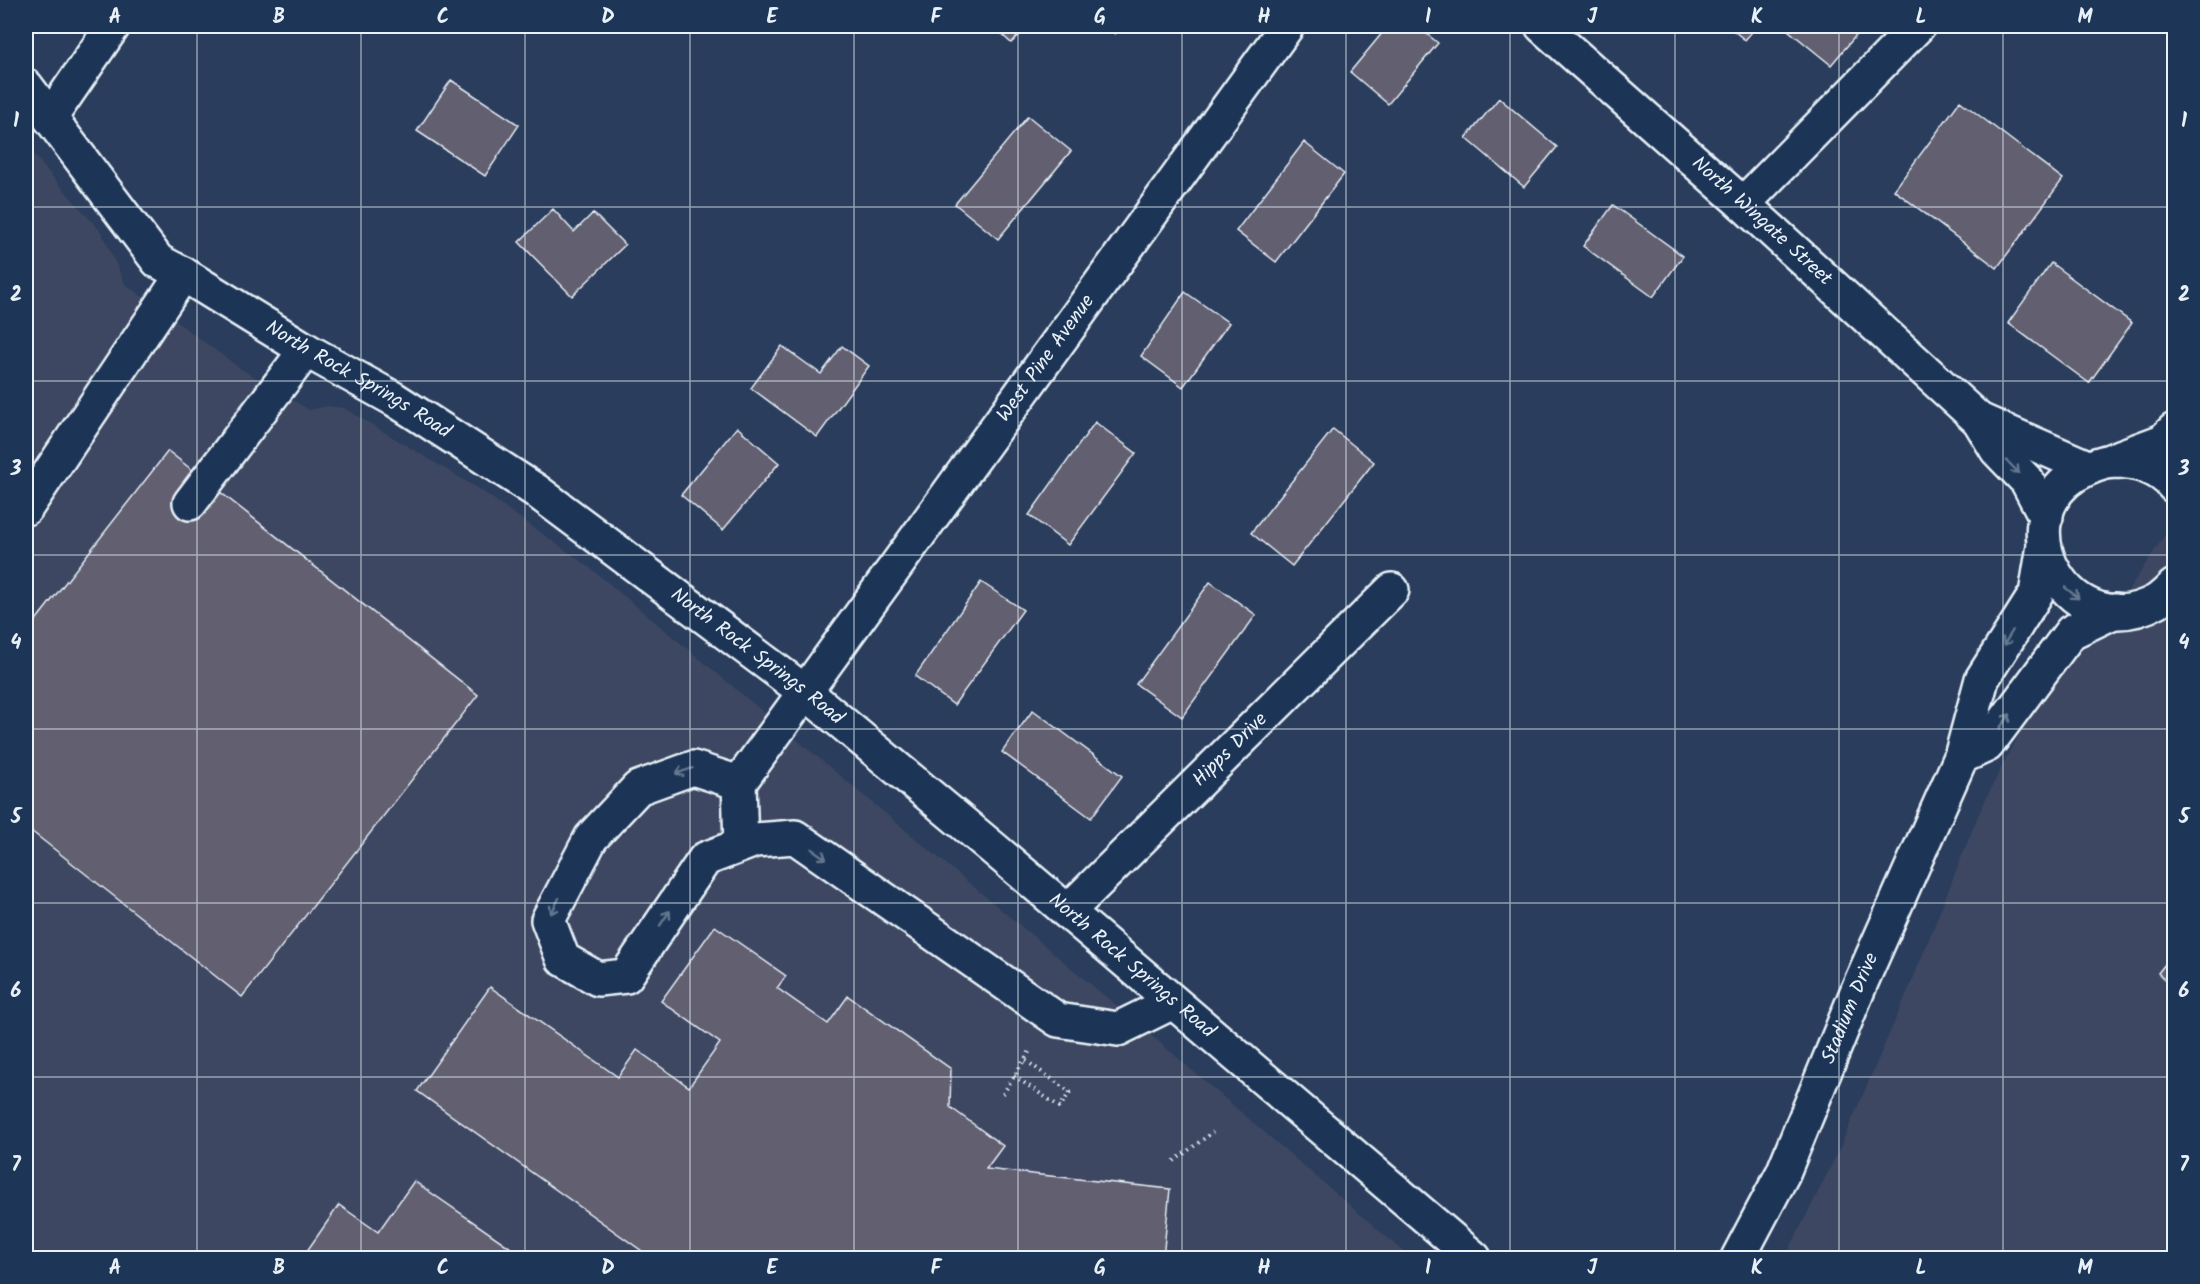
<svg xmlns="http://www.w3.org/2000/svg" width="2200" height="1284" viewBox="0 0 2200 1284" font-family="Kalam,sans-serif">
	<rect width="100%" height="100%" fill="#2b3d5c"/>
	<filter id="ink" filterUnits="userSpaceOnUse"><feTurbulence type="fractalNoise" baseFrequency=".0167" numOctaves="2"/><feDisplacementMap in="SourceGraphic" scale="12" xChannelSelector="R" yChannelSelector="G"/><feConvolveMatrix kernelMatrix="1 2 1 2 8 2 1 2 1" color-interpolation-filters="sRGB"/></filter>
	<g filter="url(#ink)">
		<path fill="#3c4762" d="M 26,143 L 43,166 L 102,233 L 125,284 L 241,369 L 309,410 L 327,406 L 344,408 L 482,491 L 589,567 L 1123,1011 L 1411,1258 L 26,1258 Z
			M 2174,521 L 2174,1258 L 1785,1258 L 1838,1152 L 1913,979 L 1979,813 L 2007,756 L 2063,660 L 2115,611 Z"/>
		<path fill="#625e71" stroke="#e8f1f8" stroke-width="1.5" d="M 993,26 L 1029,26 L 1011,43 Z
			M 1105,26 L 1122,26 L 1115,34 Z
			M 1388,26 L 1417,26 L 1438,43 L 1388,104 L 1350,72 Z
			M 1728,26 L 1757,26 L 1745,40 Z
			M 1783,26 L 1864,26 L 1831,65 Z
			M 451,80 L 519,125 L 485,176 L 417,131 Z
			M 1499,98 L 1557,147 L 1524,187 L 1466,138 Z
			M 1960,101 L 2063,179 L 1997,268 L 1894,190 Z
			M 1028,116 L 1071,151 L 998,239 L 955,204 Z
			M 1304,142 L 1344,174 L 1276,262 L 1236,231 Z
			M 1613,205 L 1683,256 L 1653,297 L 1583,246 Z
			M 553,209 L 574,232 L 593,213 L 625,245 L 572,296 L 519,242 Z
			M 2051,263 L 2132,323 L 2089,383 L 2008,323 Z
			M 1185,292 L 1229,323 L 1183,387 L 1141,356 Z
			M 782,346 L 821,374 L 842,346 L 869,366 L 817,437 L 751,388 Z
			M 1095,422 L 1136,453 L 1068,545 L 1029,515 Z
			M 737,427 L 779,463 L 723,530 L 681,495 Z
			M 1333,429 L 1374,462 L 1292,566 L 1251,533 Z
			M 168,451 L 478,695 L 242,997 L 26,827 L 26,633 Z
			M 981,582 L 1023,610 L 954,705 L 915,676 Z
			M 1210,582 L 1256,615 L 1182,717 L 1136,684 Z
			M 1033,710 L 1122,776 L 1091,818 L 1002,752 Z
			M 715,926 L 786,976 L 777,988 L 828,1024 L 848,996 L 951,1069 L 950,1107 L 1003,1146 L 986,1169 L 1170,1189 L 1163,1258 L 652,1258 L 417,1091 L 490,987 L 618,1077 L 637,1050 L 689,1087 L 720,1043 L 661,1001 Z
			M 2174,953 L 2174,989 L 2158,973 Z
			M 414,1181 L 521,1255 L 518,1258 L 302,1258 L 339,1205 L 378,1232 Z"/>
		<g fill="none" stroke-linecap="round" stroke-linejoin="round">
			<g stroke="#e8f1f8" stroke-width="38">
				<g id="minor">
					<path id="s1" d="M 1542,26 L 1743,204 L 1979,420 L 1997,450 L 2027,481 L 2046,517"/>
					<path id="s2" d="M 26,86 L 158,261 L 183,274 L 306,350 L 394,399 L 535,490 L 804,691 L 994,849 L 1474,1258"/>
					<path d="M 50,118 L 113,26"/>
					<path d="M 1743,204 L 1918,26"/>
					<path d="M 1979,420 L 2087,467"/>
					<path d="M 2112,460 L 2163,441 L 2174,430"/>
					<path d="M 2174,486 C 2160,468 2136,461 2114,461 C 2100,462 2087,468 2075,475 C 2000,524 2071,649 2157,601 C 2163,597 2169,591 2174,586"/>
					<path d="M 190,503 L 306,350"/>
					<path d="M 26,508 L 183,274"/>
					<path d="M 1961,757 L 1987,745 L 2071,632 L 2115,611"/>
					<path d="M 739,783 L 693,768 L 638,788 L 591,838 L 548,920 L 563,959 L 598,979 L 626,976 L 705,859 L 755,840 L 795,837 L 1058,1020 L 1118,1029 L 1173,1002"/>
					<path id="s3" d="M 739,783 L 1287,26"/>
					<path d="M 739,783 L 741,845"/>
					<path id="s4" d="M 1067,912 L 1392,590"/>
					<path id="s5" d="M 1738,1258 L 1783,1173 L 1862,980 L 1961,757 L 1982,679 L 2036,594 L 2044,546"/>
				</g>
			</g>
			<path stroke="#e8f1f8" stroke-width="4" stroke-dasharray="1.5 4.5" stroke-linecap="butt" d="M 1014,1076 L 1060,1107 L 1070,1092 L 1025,1060
				M 1003,1094 L 1031,1049
				M 1174,1161 L 1213,1132"/>
			<use href="#minor" stroke="#1d3557" stroke-width="33"/>
		</g>
		<defs><path id="oneway-shaft" d="M-6 0H5M1.5-3L5.5 0L1.5 3" fill="none" stroke-width="1.6" stroke-linecap="round" stroke-linejoin="round" transform="scale(1.5)"/></defs>
		<g stroke="#64778f">
			<use href="#oneway-shaft" transform="translate(2013 467) rotate(46)"/>
			<use href="#oneway-shaft" transform="translate(2072 593) rotate(39)"/>
			<use href="#oneway-shaft" transform="translate(2008 638) rotate(122)"/>
			<use href="#oneway-shaft" transform="translate(2005 721) rotate(-53)"/>
			<use href="#oneway-shaft" transform="translate(684 771) rotate(162)"/>
			<use href="#oneway-shaft" transform="translate(819 854) rotate(35)"/>
			<use href="#oneway-shaft" transform="translate(555 906) rotate(118)"/>
			<use href="#oneway-shaft" transform="translate(665 918) rotate(-56)"/>
		</g>
	</g>
	<path fill="none" stroke="#e8f1f8" stroke-width="1.5" stroke-opacity="0.55" d="M 197,26 L 197,1258M 361,26 L 361,1258M 525,26 L 525,1258M 690,26 L 690,1258M 854,26 L 854,1258M 1018,26 L 1018,1258M 1182,26 L 1182,1258M 1346,26 L 1346,1258M 1510,26 L 1510,1258M 1675,26 L 1675,1258M 1839,26 L 1839,1258M 2003,26 L 2003,1258M 26,207 L 2174,207M 26,381 L 2174,381M 26,555 L 2174,555M 26,729 L 2174,729M 26,903 L 2174,903M 26,1077 L 2174,1077"/>
	<g text-anchor="middle" dominant-baseline="central" stroke-width="6" stroke-linejoin="round" paint-order="stroke">
		<g font-size="20" fill="#e8f1f8" stroke="#1d3557">
			<text stroke="none"><textPath href="#s1" startOffset="294">North Wingate Street</textPath></text>
			<text stroke="none"><textPath href="#s3" startOffset="524">West Pine Avenue</textPath></text>
			<text stroke="none"><textPath href="#s2" startOffset="452">North Rock Springs Road</textPath></text>
			<text stroke="none"><textPath href="#s2" startOffset="938">North Rock Springs Road</textPath></text>
			<text stroke="none"><textPath href="#s4" startOffset="230">Hipps Drive</textPath></text>
			<text stroke="none"><textPath href="#s2" startOffset="1424">North Rock Springs Road</textPath></text>
			<text stroke="none"><textPath href="#s5" startOffset="274">Stadium Drive</textPath></text>
		</g>
	</g>
	<rect width="2200" height="1284" fill="none" stroke="#1d3557" stroke-width="66"/>
	<rect x="33" y="33" width="2134" height="1218" fill="none" stroke="#e8f1f8" stroke-width="2"/>
	<g font-size="20" text-anchor="middle" font-weight="bold" fill="#e8f1f8">
		<text x="115" y="23">A</text>
		<text x="279" y="23">B</text>
		<text x="443" y="23">C</text>
		<text x="608" y="23">D</text>
		<text x="772" y="23">E</text>
		<text x="936" y="23">F</text>
		<text x="1100" y="23">G</text>
		<text x="1264" y="23">H</text>
		<text x="1428" y="23">I</text>
		<text x="1592" y="23">J</text>
		<text x="1757" y="23">K</text>
		<text x="1921" y="23">L</text>
		<text x="2085" y="23">M</text>
		<text x="16" y="127">1</text>
		<text x="2184" y="127">1</text>
		<text x="16" y="301">2</text>
		<text x="2184" y="301">2</text>
		<text x="16" y="475">3</text>
		<text x="2184" y="475">3</text>
		<text x="16" y="649">4</text>
		<text x="2184" y="649">4</text>
		<text x="16" y="823">5</text>
		<text x="2184" y="823">5</text>
		<text x="16" y="997">6</text>
		<text x="2184" y="997">6</text>
		<text x="16" y="1171">7</text>
		<text x="2184" y="1171">7</text>
		<text x="115" y="1274">A</text>
		<text x="279" y="1274">B</text>
		<text x="443" y="1274">C</text>
		<text x="608" y="1274">D</text>
		<text x="772" y="1274">E</text>
		<text x="936" y="1274">F</text>
		<text x="1100" y="1274">G</text>
		<text x="1264" y="1274">H</text>
		<text x="1428" y="1274">I</text>
		<text x="1592" y="1274">J</text>
		<text x="1757" y="1274">K</text>
		<text x="1921" y="1274">L</text>
		<text x="2085" y="1274">M</text>
	</g>
</svg>
